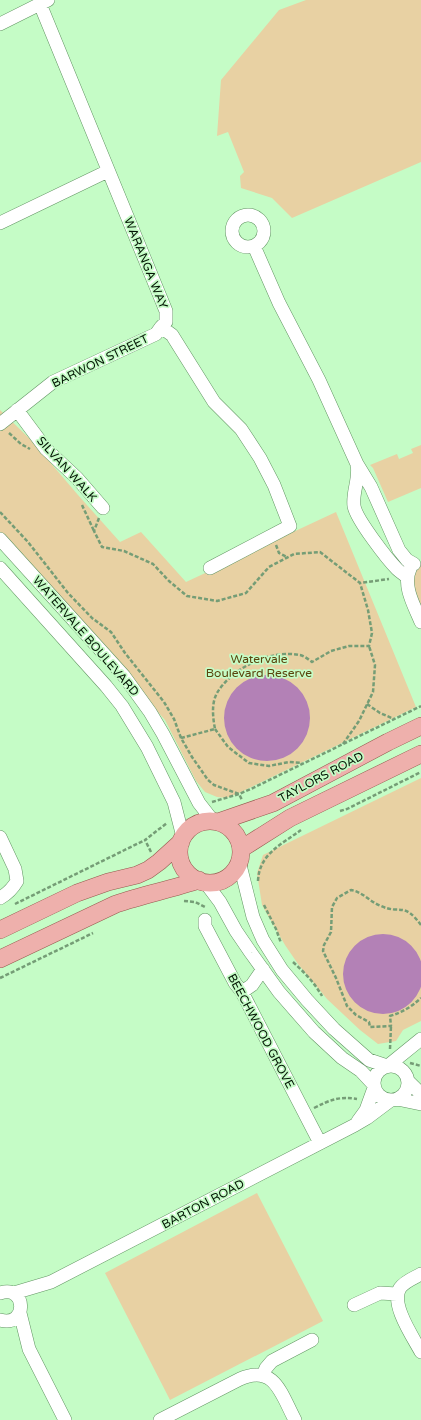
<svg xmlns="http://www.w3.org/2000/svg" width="421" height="1420" viewBox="0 0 421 1420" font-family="'Varela Round',sans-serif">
	<rect width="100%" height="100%" fill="#c5fcc6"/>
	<path fill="#e8d1a3" d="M 306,0 L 421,0 L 421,162 L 292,218 L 272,198 L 241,188 L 240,176 L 244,172 L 228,132 L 217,136 L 221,80 L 279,10 Z
		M 0,410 L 31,440 L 78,495 L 120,542 L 141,532 L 186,582 L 336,512 L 416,707 L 237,794 L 226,798 L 217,797 L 205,792 L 196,781 L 165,720 L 0,534 Z
		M 421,445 L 421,488 L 388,502 L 373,468 L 370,465 L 397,454 L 399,459 L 413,453 L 411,449 Z
		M 421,564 L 421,609 C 414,593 405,578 421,564 Z
		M 421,778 L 421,1021 L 403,1030 L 396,1041 L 378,1044 L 360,1030 L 327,999 L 298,964 L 285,945 L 262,905 L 257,873 L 263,855 Z
		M 257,1193 L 323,1321 L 170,1400 L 105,1273 Z"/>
	<path fill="#b381b6" d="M224 718a43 43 0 1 1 86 0a43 43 0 1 1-86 0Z
		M343 974a40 40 0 1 1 80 0a40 40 0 1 1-80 0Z"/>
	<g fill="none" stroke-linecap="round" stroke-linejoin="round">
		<g stroke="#629563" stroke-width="14">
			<path id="minor" d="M 40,4 L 166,311 L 166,322 L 161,327 L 172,335 L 214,402 L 241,429 L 260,458 L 274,485 L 290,526 L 210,568
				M 0,24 L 48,0
				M232 231a16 16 0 1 1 32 0a16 16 0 1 1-32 0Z
				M 0,223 L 108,171
				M 254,246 L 279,303 L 319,380 L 357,464 L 371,487 L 399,550 L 407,560 L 414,564
				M 17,410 L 46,449 L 77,478 L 103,508
				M 0,424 L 53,382 L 156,334 L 161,327
				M 357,464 C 360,479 352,492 354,506 C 356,519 388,560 397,569 C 400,572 404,574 407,577
				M 0,539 L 124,676 L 150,712 L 163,734 L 199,803 L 213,821
				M 0,568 L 106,686 L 122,706 L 147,747 L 174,802 L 183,837
				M 410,569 C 402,586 415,607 421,622
				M 0,837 L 15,869 L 17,881 C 13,888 7,894 0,898
				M 239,861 L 253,917 L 263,940 L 282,970 L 307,1000 L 334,1029 L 369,1060 L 387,1066
				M 205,882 L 220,902 L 236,931 L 251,953 L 279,992 L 314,1032 L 342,1058 L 361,1071 L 374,1085
				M 205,920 L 205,926 L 235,983 L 242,992 L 320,1143
				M 242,992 L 252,985 L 263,969
				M 389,1065 L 421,1039
				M374 1083a17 17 0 1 1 34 0a17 17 0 1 1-34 0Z
				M 409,1082 L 421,1094
				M 397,1099 L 421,1104
				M 358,1121 L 366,1110 L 374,1088
				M 421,1274 C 414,1278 405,1281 400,1288 C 390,1304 413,1337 421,1352
				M 0,1293 C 27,1284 28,1328 0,1320
				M 14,1293 L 51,1282 L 355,1125 L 367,1118 L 391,1100
				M 354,1305 L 380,1293 L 397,1294
				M 20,1313 L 29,1349 L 65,1420
				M 263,1375 L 266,1368 L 272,1361 L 312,1340
				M 160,1420 L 240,1379 C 275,1364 281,1394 295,1420"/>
		</g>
		<g stroke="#95584d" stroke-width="18">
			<path id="major" d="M179 852a31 31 0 1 1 62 0a31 31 0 1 1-62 0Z
				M 218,822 L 273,803 L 388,742 L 421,726
				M 241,849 L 290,818 L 421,754
				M 0,930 L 77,893 L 108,882 L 137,875 L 148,870 L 159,862 L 181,842
				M 0,959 L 116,904 C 143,895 172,889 199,880"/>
		</g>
		<path stroke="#759d76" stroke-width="2.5" stroke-dasharray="4 2" stroke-linecap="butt" d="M 9,433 L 21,444 L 30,449
			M 82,505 L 94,531
			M 0,512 L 28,542 L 68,593 L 92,618 L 111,632 L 125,653 L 164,702 L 174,719 L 181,738 L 192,757 L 208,780 L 214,785 L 239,794 L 242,800
			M 99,518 L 94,531 L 102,547 L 124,551 L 153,564 L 169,581 L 187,596 L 217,601 L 246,593 L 269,567 L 294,554 L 320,552 L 360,583 L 389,579
			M 276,545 L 279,553 L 287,557
			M 367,704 L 380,713 L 394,719
			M 215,729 L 228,747 L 249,763 L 269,766 L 289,762 L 302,763
			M 181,738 L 215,729 C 213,718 211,704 217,693 C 231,669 270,649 299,655 C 303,655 308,659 312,662 L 331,651 L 349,646 L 369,646 L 372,633 L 368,610 L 360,583
			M 343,744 L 359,721 L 373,692 L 375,665 L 369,646
			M 212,802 L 239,794 L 253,788 L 421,706
			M 340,811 L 347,809 L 421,772
			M 151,852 L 145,840 L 167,823
			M 258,881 C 259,854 282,844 301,830
			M 184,901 L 195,902 L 205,907
			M 15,904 L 145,840
			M 264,905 L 276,929 L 281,943
			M 421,925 C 403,901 401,915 381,906 C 370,902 363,892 351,890 L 337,898 L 332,907 L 331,932 L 324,945 L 323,951 L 336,978 L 347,1006 L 356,1015 L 369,1022 L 370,1027 L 391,1026 L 390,1016 C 403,1012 411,1007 421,998
			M 293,962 C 304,972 314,982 322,996
			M 0,978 L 93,933
			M 390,1049 L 391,1026
			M 410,1063 L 421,1066
			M 314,1108 C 330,1100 339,1096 357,1099"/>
		<use href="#minor" stroke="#fff" stroke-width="13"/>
		<use href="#major" stroke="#eeb0ac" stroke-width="17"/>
	</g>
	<g text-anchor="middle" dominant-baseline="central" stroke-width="3.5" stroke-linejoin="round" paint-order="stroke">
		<g font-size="12" fill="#031604" stroke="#c5fcc6">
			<text transform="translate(146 263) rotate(68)">WARANGA WAY</text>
			<text transform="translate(100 361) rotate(-26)">BARWON STREET</text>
			<text transform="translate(67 469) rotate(48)">SILVAN WALK</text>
			<text transform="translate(86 636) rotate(49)">WATERVALE BOULEVARD</text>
			<text transform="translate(321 777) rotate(-28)">TAYLORS ROAD</text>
			<text transform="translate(261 1031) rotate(62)">BEECHWOOD GROVE</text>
			<text transform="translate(203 1204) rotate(-28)">BARTON ROAD</text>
		</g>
		<g font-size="12" fill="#5a440d" stroke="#c5fcc6">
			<text x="259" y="659">Watervale<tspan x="259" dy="14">Boulevard Reserve</tspan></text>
		</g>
	</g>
</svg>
